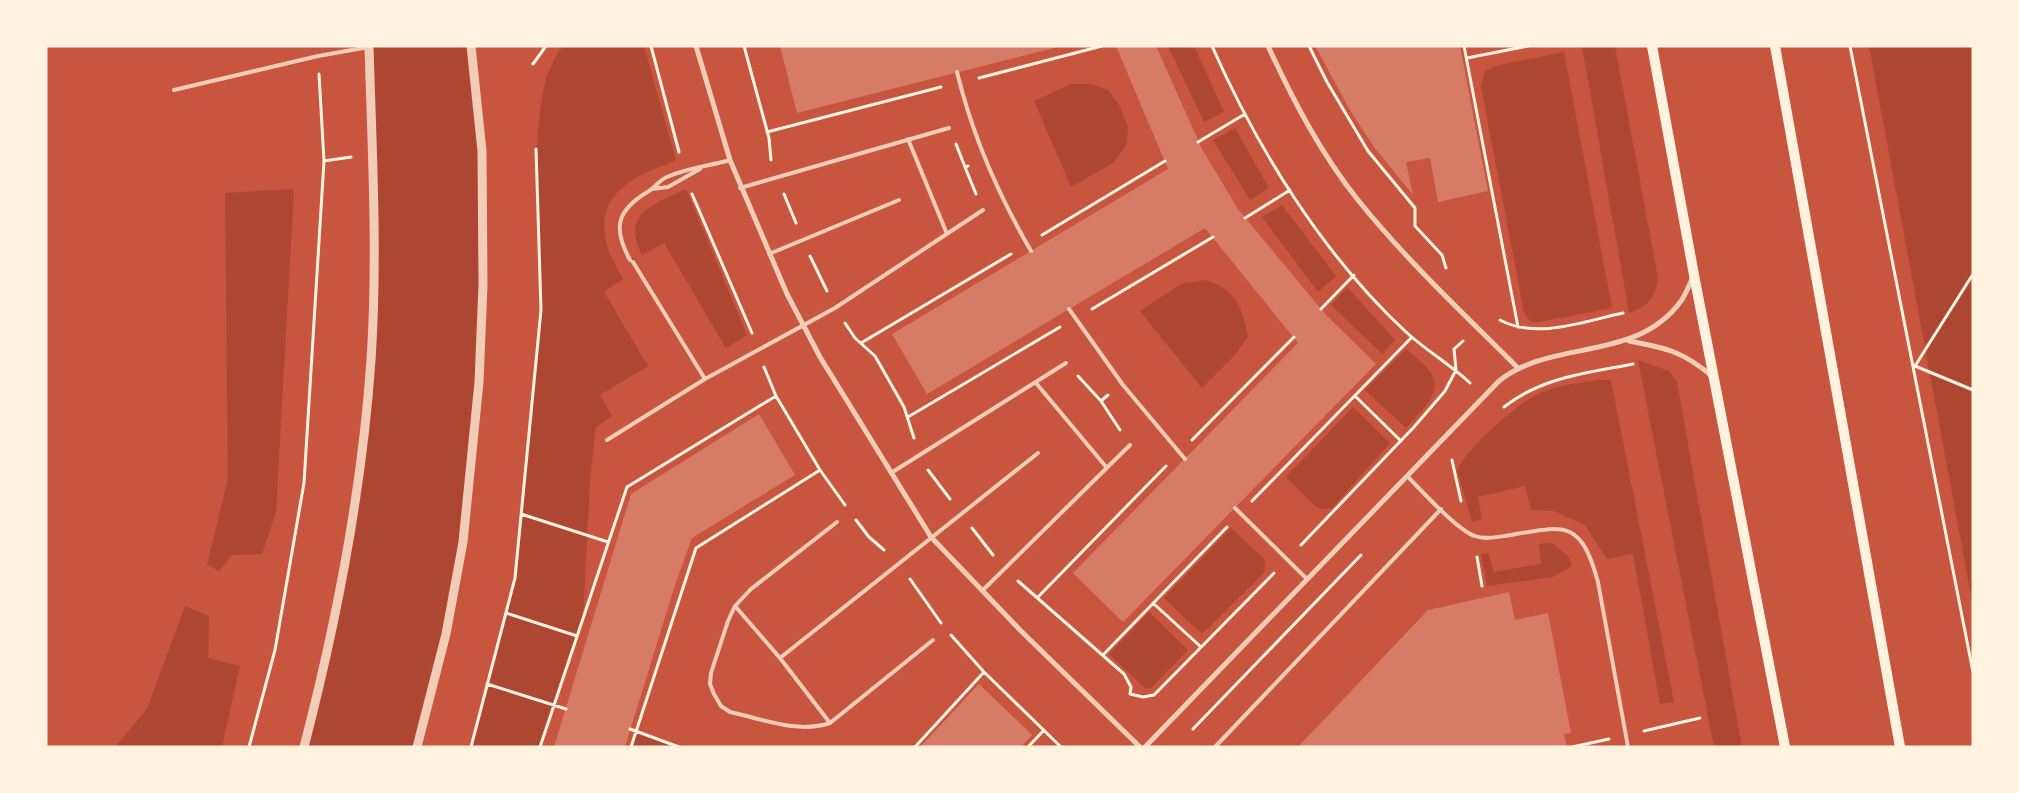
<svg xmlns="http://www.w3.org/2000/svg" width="2019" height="793" viewBox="0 0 2019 793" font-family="'Open Sans',sans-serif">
	<rect width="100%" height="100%" fill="#c8553d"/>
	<path fill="#ae4732" d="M 370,46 L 471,46 L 482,151 L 483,285 L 463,542 L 417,747 L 304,747 L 338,607 L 371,359 Z
		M 564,46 L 644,46 L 676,160 C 661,167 644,172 631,181 C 591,208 602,245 623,279 L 604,292 L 648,366 L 600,395 L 612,416 L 596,427 L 590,481 L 583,619 L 540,747 L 471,747 L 515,578 L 541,310 L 536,149 L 541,103 L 546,77 L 558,52 Z
		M 1168,46 L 1194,46 L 1224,112 L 1204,122 Z
		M 1582,46 L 1615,46 L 1658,278 C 1655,299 1648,306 1629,313 Z
		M 1869,46 L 1973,46 L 1973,606 Z
		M 1564,52 L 1612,308 L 1534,323 L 1529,320 L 1524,312 L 1481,87 L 1485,71 L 1499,65 Z
		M 1071,84 L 1091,84 L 1108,90 L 1119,105 L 1128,127 L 1126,146 L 1113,163 L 1071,187 L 1034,101 Z
		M 1235,128 L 1269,188 L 1250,200 L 1213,140 Z
		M 294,189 L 276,512 L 262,554 L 232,555 L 219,571 L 207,565 L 228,478 L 225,193 Z
		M 686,189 L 747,335 L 726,348 L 664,243 L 642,255 C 620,213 655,204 686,189 Z
		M 1282,205 L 1336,276 L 1318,292 L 1262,217 Z
		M 1204,280 C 1235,287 1242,307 1248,336 L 1236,354 L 1202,388 L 1140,311 L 1181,284 Z
		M 1347,287 L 1395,340 L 1382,354 L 1331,305 Z
		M 1406,349 C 1414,356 1426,365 1432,374 C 1443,394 1417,415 1406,428 L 1365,390 Z
		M 1638,360 L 1669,371 L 1677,382 L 1742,747 L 1714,747 Z
		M 1598,380 L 1611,380 L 1674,702 L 1660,704 L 1633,554 L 1607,559 L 1585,525 L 1554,511 L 1531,510 L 1525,486 L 1478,497 L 1482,519 L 1472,522 L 1457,470 C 1468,448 1515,405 1538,394 C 1553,386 1581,383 1598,380 Z
		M 1353,407 L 1390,443 L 1332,508 L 1321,509 L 1316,507 L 1286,477 Z
		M 1231,528 L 1263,558 L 1265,563 L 1264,573 L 1202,634 L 1164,598 Z
		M 1552,543 L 1568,556 L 1572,566 L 1553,577 L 1487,586 L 1481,554 L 1488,553 L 1494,572 L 1541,564 L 1539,544 Z
		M 185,606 L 209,616 L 208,658 L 240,666 L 222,747 L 115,747 L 147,709 Z
		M 1149,612 L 1188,650 L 1151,688 L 1146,689 L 1109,654 Z
		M 636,731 L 679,747 L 631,747 Z"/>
	<path fill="#d67c66" d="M 780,46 L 1058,46 L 1058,47 L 797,113 Z
		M 1116,46 L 1156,46 L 1202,149 L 1238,209 L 1326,315 L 1376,364 L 1123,622 L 1073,573 L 1298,343 L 1205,228 L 927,394 L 892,334 L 1168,169 Z
		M 1315,46 L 1460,46 L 1488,191 L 1438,202 L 1430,158 L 1406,162 L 1413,195 L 1374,147 L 1351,112 Z
		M 759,414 L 795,475 L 692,538 L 675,585 L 625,747 L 554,747 L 631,494 Z
		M 1509,592 L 1515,620 L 1548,613 L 1571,733 L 1564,734 L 1567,747 L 1298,747 L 1428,610 Z
		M 979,684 L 1032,735 L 1021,747 L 920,747 Z"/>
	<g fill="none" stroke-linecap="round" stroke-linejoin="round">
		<path stroke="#fff3e0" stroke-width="3" d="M 651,46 L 679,152
			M 744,46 L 769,138 L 771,160
			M 1212,46 C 1257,148 1323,255 1405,331 C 1425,350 1450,364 1470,383
			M 1309,46 L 1327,82 L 1368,151 L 1415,208 L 1415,226 L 1442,255 L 1446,268
			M 1464,46 L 1518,327
			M 1850,46 L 1973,672
			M 1467,58 L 1528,46
			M 533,64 L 546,46
			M 319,74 L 324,161
			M 979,78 L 1102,46
			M 767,132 L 941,87
			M 1198,142 L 1245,114
			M 956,144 L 965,167 L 968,166
			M 965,167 L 976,194
			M 692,194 L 752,333
			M 784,194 L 796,223
			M 1245,218 L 1290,190
			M 1042,235 L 1165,161
			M 810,256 L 827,291
			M 1973,274 L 1915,366 L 1973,390
			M 1092,309 L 1213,237
			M 1321,309 L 1354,275
			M 1500,320 C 1537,340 1585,321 1623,313
			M 845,323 L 855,338 L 875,356 L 904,407 L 914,438
			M 861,343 L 1011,254
			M 764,367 L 776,396 L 820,470 L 845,505
			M 1078,376 L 1101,401 L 1108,395
			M 1355,396 L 1401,441
			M 1101,401 L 1120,430
			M 1504,407 C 1542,377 1587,373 1633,364
			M 908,417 L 1060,327
			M 1192,440 L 1294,337
			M 1452,460 L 1461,501
			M 928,470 L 950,499
			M 1252,501 L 1412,337
			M 521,514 L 608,542
			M 856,520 L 869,537 L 884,550
			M 972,528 L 993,555
			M 1301,545 L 1414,427 L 1445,391 L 1456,370 L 1454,349 L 1463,341
			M 1477,557 L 1482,586
			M 910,579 L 941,623
			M 1018,581 L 1124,674 L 1131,687 L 1130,694 L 1143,697 L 1154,695 L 1274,573
			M 1037,598 L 1166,466
			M 1153,603 L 1201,647
			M 506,613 L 577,636
			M 951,635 L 984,672 L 1061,747
			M 1103,655 L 1227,527
			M 487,684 L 566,709
			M 630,729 L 679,747
			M 1193,729 L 1361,555
			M 1644,731 L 1700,718
			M 249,747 L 275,650 L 304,483 L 324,161 L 351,157
			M 471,747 L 515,578 L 541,310 L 536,149
			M 540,747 L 627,487 L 776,396
			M 631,747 L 696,548 L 820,470
			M 915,747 L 984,672
			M 1028,747 L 1044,730
			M 1572,747 L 1609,739"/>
		<path stroke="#f1ccb7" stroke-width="4" d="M 957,72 C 972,134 999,196 1031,251
			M 174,90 L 318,56 L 369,47
			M 908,139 L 947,234
			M 740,188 L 949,128
			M 652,189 L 668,187 L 700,169
			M 769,254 L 899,200
			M 630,260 C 612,227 617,210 649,191 C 655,187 660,180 667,177 C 686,168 709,166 730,160
			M 633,262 L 705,379
			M 1069,309 L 1123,385 L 1185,459
			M 1036,383 L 1107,468
			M 607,440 L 705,379 L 835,308 L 983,210
			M 891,473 L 1066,363
			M 1407,476 C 1422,491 1457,530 1475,536 C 1485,540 1495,537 1505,536 C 1564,526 1580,517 1598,582 L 1628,747
			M 1235,508 L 1307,579
			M 837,522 L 751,589 L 735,606 L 728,621 L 711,673 L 710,684 L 714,694 L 721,706 L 730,712 C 763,719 797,734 830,723 L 933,640
			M 982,591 L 1130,445
			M 735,606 L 780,658 L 830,723
			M 780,658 L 1038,453
			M 1215,747 L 1441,509"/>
		<path stroke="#f1ccb7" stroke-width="5" d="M 696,46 L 730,160 L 787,294 L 820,357 L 931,537 L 1020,630 L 1140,747
			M 1268,46 C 1293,100 1321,154 1358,200 C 1407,261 1464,314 1518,368
			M 1629,341 C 1666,348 1682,351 1712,376
			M 1145,747 L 1499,381 C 1553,338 1636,363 1681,301 C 1686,294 1689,285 1693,277"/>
		<path stroke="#f1ccb7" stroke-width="9" d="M 304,747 C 337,620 362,491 371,360 C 378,256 372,150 369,46
			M 417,747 L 446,634 L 463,542 L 479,382 L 483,285 L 482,151 L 471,46"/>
		<path stroke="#fff3e0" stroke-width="10" d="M 1652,46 L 1694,275 L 1785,747
			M 1775,46 L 1900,747"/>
	</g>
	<rect width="2019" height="793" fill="none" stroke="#fff3e0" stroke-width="95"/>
</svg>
